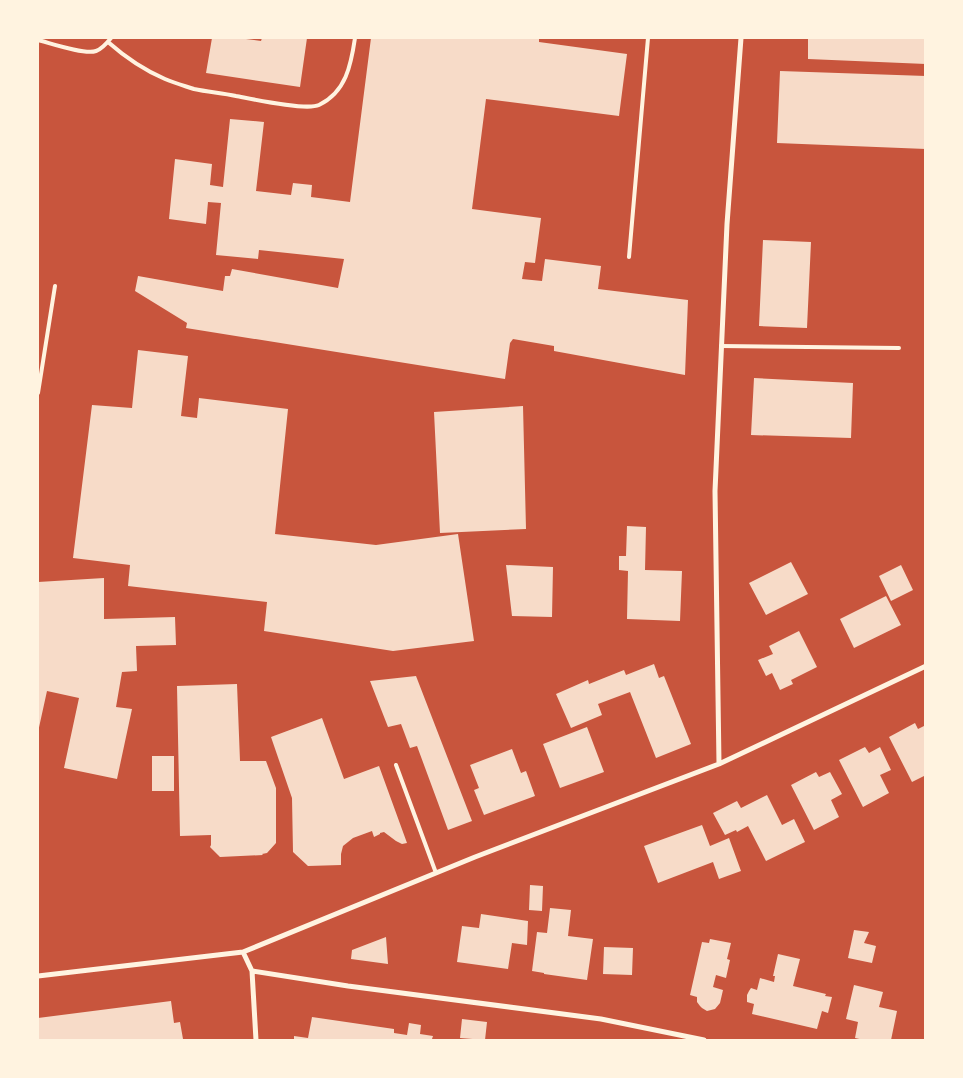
<svg xmlns="http://www.w3.org/2000/svg" width="963" height="1078" viewBox="0 0 963 1078" font-family="Roboto,sans-serif">
	<rect width="100%" height="100%" fill="#c8553d"/>
	<path fill="#f7dbc8" d="M 212,38 L 238,38 L 261,41 L 262,38 L 307,38 L 300,87 L 206,73 Z
		M 371,38 L 539,38 L 539,42 L 627,54 L 619,116 L 486,99 L 472,209 L 541,218 L 535,263 L 525,262 L 522,279 L 542,281 L 545,259 L 601,266 L 598,289 L 688,300 L 685,375 L 554,351 L 554,346 L 513,339 L 510,343 L 505,379 L 186,328 L 187,323 L 135,291 L 138,276 L 223,291 L 225,276 L 230,276 L 232,269 L 338,288 L 344,259 L 259,250 L 258,259 L 216,255 L 221,203 L 208,202 L 206,224 L 169,219 L 175,159 L 212,164 L 210,185 L 223,187 L 230,119 L 264,122 L 256,191 L 291,195 L 293,183 L 312,185 L 311,197 L 350,202 Z
		M 808,38 L 926,38 L 926,64 L 808,59 Z
		M 780,71 L 926,76 L 926,149 L 777,143 Z
		M 763,240 L 811,242 L 807,328 L 759,326 Z
		M 138,350 L 188,356 L 181,416 L 197,418 L 199,398 L 288,409 L 275,534 L 376,545 L 458,534 L 474,641 L 393,651 L 264,631 L 267,602 L 128,586 L 130,565 L 73,558 L 92,405 L 132,408 Z
		M 754,378 L 853,383 L 851,438 L 751,435 Z
		M 523,406 L 526,529 L 440,533 L 434,412 Z
		M 627,526 L 646,527 L 645,570 L 682,571 L 680,621 L 627,619 L 628,571 L 619,570 L 619,556 L 626,556 Z
		M 791,562 L 808,594 L 766,615 L 749,583 Z
		M 506,565 L 553,567 L 552,617 L 512,616 Z
		M 901,565 L 913,590 L 891,601 L 879,576 Z
		M 104,578 L 104,619 L 175,617 L 176,645 L 136,646 L 137,671 L 122,672 L 116,707 L 132,709 L 117,779 L 64,768 L 79,698 L 47,691 L 38,732 L 38,582 Z
		M 886,596 L 901,625 L 854,648 L 840,619 Z
		M 799,631 L 817,667 L 791,680 L 793,684 L 780,690 L 772,673 L 766,676 L 758,660 L 773,654 L 769,646 Z
		M 654,664 L 659,678 L 664,676 L 691,744 L 656,758 L 630,692 L 598,704 L 602,715 L 571,728 L 556,694 L 588,680 L 589,684 L 624,670 L 626,675 Z
		M 416,676 L 472,821 L 448,830 L 417,746 L 410,748 L 401,724 L 388,727 L 370,681 Z
		M 237,684 L 240,761 L 266,761 L 276,788 L 276,843 L 267,853 L 262,854 L 263,855 L 220,857 L 210,847 L 211,845 L 211,835 L 180,836 L 177,686 Z
		M 322,718 L 344,779 L 379,766 L 407,843 L 402,844 L 396,841 L 384,832 L 380,833 L 380,834 L 374,837 L 372,831 L 353,838 L 343,846 L 341,854 L 341,865 L 308,866 L 293,852 L 292,798 L 271,737 Z
		M 915,723 L 918,729 L 926,725 L 926,775 L 912,782 L 889,737 Z
		M 587,727 L 604,772 L 560,788 L 543,744 Z
		M 865,747 L 869,753 L 880,747 L 891,770 L 880,775 L 889,793 L 863,807 L 839,760 Z
		M 512,749 L 521,773 L 526,771 L 535,796 L 484,815 L 474,790 L 479,788 L 470,765 Z
		M 152,756 L 174,756 L 174,791 L 152,791 Z
		M 816,772 L 819,777 L 830,772 L 842,794 L 831,800 L 839,817 L 814,830 L 791,785 Z
		M 767,795 L 782,825 L 794,819 L 805,842 L 766,861 L 748,826 L 737,832 L 736,830 L 725,835 L 713,813 L 737,801 L 741,808 Z
		M 702,825 L 710,846 L 729,838 L 741,871 L 719,879 L 713,862 L 658,883 L 644,846 Z
		M 530,885 L 543,886 L 542,911 L 529,910 Z
		M 550,908 L 571,910 L 568,936 L 593,939 L 587,980 L 544,974 L 544,973 L 532,971 L 537,932 L 547,933 Z
		M 481,914 L 528,921 L 527,945 L 512,943 L 508,969 L 457,962 L 462,926 L 479,928 Z
		M 854,930 L 869,932 L 864,943 L 876,946 L 872,963 L 848,958 Z
		M 386,937 L 388,964 L 351,959 L 352,950 Z
		M 710,939 L 731,943 L 727,959 L 730,960 L 726,978 L 716,975 L 713,987 L 723,990 L 720,1003 L 715,1009 L 707,1011 L 702,1008 L 700,1006 L 697,1002 L 697,997 L 690,995 L 702,942 L 709,943 Z
		M 604,947 L 633,948 L 632,975 L 603,974 Z
		M 778,954 L 800,959 L 793,986 L 826,994 L 825,996 L 832,997 L 828,1013 L 822,1011 L 817,1029 L 752,1014 L 754,1004 L 747,1002 L 747,995 L 749,991 L 751,988 L 757,990 L 760,978 L 774,982 L 775,976 L 773,976 Z
		M 854,985 L 883,992 L 879,1007 L 897,1011 L 891,1040 L 864,1040 L 855,1038 L 858,1022 L 846,1019 Z
		M 171,1001 L 174,1023 L 180,1022 L 183,1039 L 176,1039 L 176,1040 L 38,1040 L 38,1018 Z
		M 312,1017 L 394,1029 L 394,1033 L 407,1035 L 409,1023 L 421,1025 L 420,1034 L 433,1036 L 432,1039 L 437,1039 L 437,1040 L 294,1040 L 294,1036 L 308,1038 Z
		M 462,1019 L 487,1022 L 485,1040 L 460,1038 Z"/>
	<g fill="none" stroke-linecap="round" stroke-linejoin="round">
		<path stroke="#fff3e0" stroke-width="4" d="M 38,40 C 50,43 84,55 96,51 C 102,49 107,43 111,38
			M 108,42 C 125,57 144,70 165,79 C 174,83 185,86 194,89 C 208,92 222,93 236,96 C 252,99 306,111 319,105 C 346,92 351,65 355,38
			M 629,257 L 648,38
			M 721,346 L 899,348
			M 38,393 L 55,286
			M 396,765 L 436,873"/>
		<path stroke="#fff3e0" stroke-width="5" d="M 719,764 L 715,491 L 727,224 L 741,38
			M 243,952 L 252,971 L 256,1040
			M 252,971 L 348,986 L 601,1019 L 704,1040
			M 38,976 L 243,952 L 475,857 L 719,764 L 926,666"/>
	</g>
	<rect width="963" height="1078" fill="none" stroke="#fff3e0" stroke-width="78"/>
</svg>
